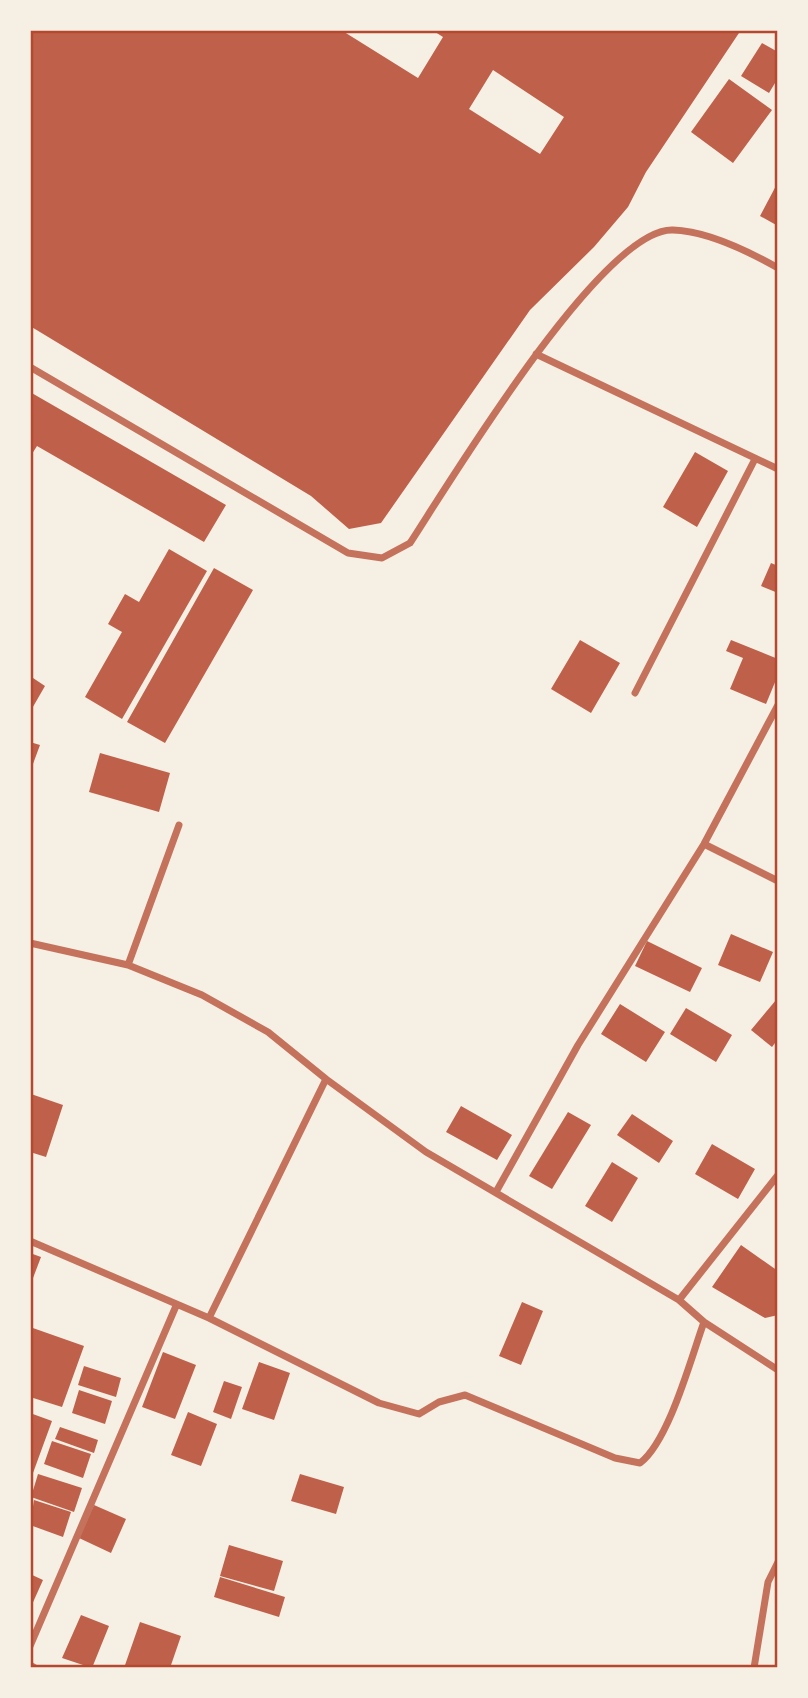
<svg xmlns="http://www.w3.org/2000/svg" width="808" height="1698" viewBox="0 0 808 1698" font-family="'Work Sans',sans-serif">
	<rect width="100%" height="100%" fill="#f6efe4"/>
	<path fill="#bf614a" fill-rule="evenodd" d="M 30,30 L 341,30 L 418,78 L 443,37 L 432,30 L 741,30 L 646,172 L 628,207 L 594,247 L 530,310 L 381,523 L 349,529 L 311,496 L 30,326 ZM 493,70 L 564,117 L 540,154 L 469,109 Z
		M 762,43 L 778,52 L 778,78 L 769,93 L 741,76 Z
		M 729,79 L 772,110 L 733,163 L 691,132 Z
		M 778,182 L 778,226 L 760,216 Z
		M 30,392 L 226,505 L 204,542 L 37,446 L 30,457 Z
		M 695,452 L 728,471 L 697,527 L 663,507 Z
		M 169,549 L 207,571 L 122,719 L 85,697 L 122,632 L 108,624 L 125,594 L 139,602 Z
		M 771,563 L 778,566 L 778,593 L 761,586 Z
		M 214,568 L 253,590 L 165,743 L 127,722 Z
		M 580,640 L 620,663 L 591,713 L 551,689 Z
		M 731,640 L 778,659 L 778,675 L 766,704 L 730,689 L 743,658 L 726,651 Z
		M 30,676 L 45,686 L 30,712 Z
		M 30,742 L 40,745 L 30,772 Z
		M 100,753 L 170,773 L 159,812 L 89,792 Z
		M 731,934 L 773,952 L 760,982 L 718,965 Z
		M 647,941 L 702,968 L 690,992 L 635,966 Z
		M 776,1000 L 778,1039 L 772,1047 L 751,1030 Z
		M 620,1004 L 665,1032 L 646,1062 L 601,1034 Z
		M 686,1008 L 732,1035 L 716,1062 L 670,1034 Z
		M 31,1094 L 63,1105 L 46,1157 L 30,1152 Z
		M 461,1106 L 512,1135 L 497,1160 L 446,1132 Z
		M 568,1112 L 591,1125 L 552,1189 L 529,1176 Z
		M 632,1114 L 673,1141 L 659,1163 L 617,1135 Z
		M 712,1144 L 755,1169 L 738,1199 L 695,1174 Z
		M 612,1162 L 638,1178 L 612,1222 L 585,1206 Z
		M 741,1245 L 778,1271 L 778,1315 L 765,1318 L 712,1287 Z
		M 30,1253 L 41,1257 L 30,1286 Z
		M 522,1302 L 543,1311 L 521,1365 L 499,1356 Z
		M 30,1327 L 84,1346 L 62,1407 L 30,1397 Z
		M 163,1352 L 196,1365 L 175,1419 L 142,1407 Z
		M 259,1362 L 290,1373 L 274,1420 L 242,1409 Z
		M 84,1366 L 121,1378 L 116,1397 L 78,1385 Z
		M 224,1381 L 242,1387 L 231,1419 L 213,1412 Z
		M 79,1390 L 112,1401 L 105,1424 L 72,1413 Z
		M 188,1412 L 217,1424 L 201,1466 L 171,1455 Z
		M 30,1413 L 52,1421 L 33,1473 L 30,1472 Z
		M 60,1427 L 98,1440 L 94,1453 L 55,1439 Z
		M 52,1441 L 91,1454 L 83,1478 L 44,1464 Z
		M 38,1474 L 82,1488 L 74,1512 L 31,1497 Z
		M 300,1474 L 344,1487 L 336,1514 L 291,1501 Z
		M 34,1500 L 71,1512 L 63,1537 L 30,1525 Z
		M 94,1505 L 126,1519 L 111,1553 L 79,1538 Z
		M 229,1545 L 283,1561 L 274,1591 L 220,1576 Z
		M 30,1574 L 43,1580 L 30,1609 Z
		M 220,1577 L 285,1597 L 279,1617 L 214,1597 Z
		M 81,1615 L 109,1626 L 92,1668 L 62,1658 Z
		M 140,1622 L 181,1636 L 170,1668 L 124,1668 Z"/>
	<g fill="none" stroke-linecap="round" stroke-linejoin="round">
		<path stroke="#c5725c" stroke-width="7" d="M 536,354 L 778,469
			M 30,367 L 348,553 L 382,558 L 410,543 C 450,482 603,227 673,230 C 708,231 748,251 778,268
			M 635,693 L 755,459
			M 704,844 L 778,881
			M 30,943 L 128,965 L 202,995 L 268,1032 L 326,1079 L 426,1152 L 679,1300
			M 128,965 L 179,825
			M 778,1175 L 679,1300 L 704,1322 L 778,1370
			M 496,1192 L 578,1045 L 704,844 L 778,705
			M 30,1241 L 209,1318 L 379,1403 L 419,1414 L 439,1402 L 465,1395 L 615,1458 L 640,1463 C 669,1441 691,1358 704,1322
			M 209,1318 L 326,1079
			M 30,1646 L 176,1306
			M 30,1665 L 35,1668
			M 754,1668 L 768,1582 L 778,1562"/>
	</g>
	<rect width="808" height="1698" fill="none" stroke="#f6efe4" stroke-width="63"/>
	<rect x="32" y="32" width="744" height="1634" fill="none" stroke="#b5482f" stroke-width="2.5"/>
</svg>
